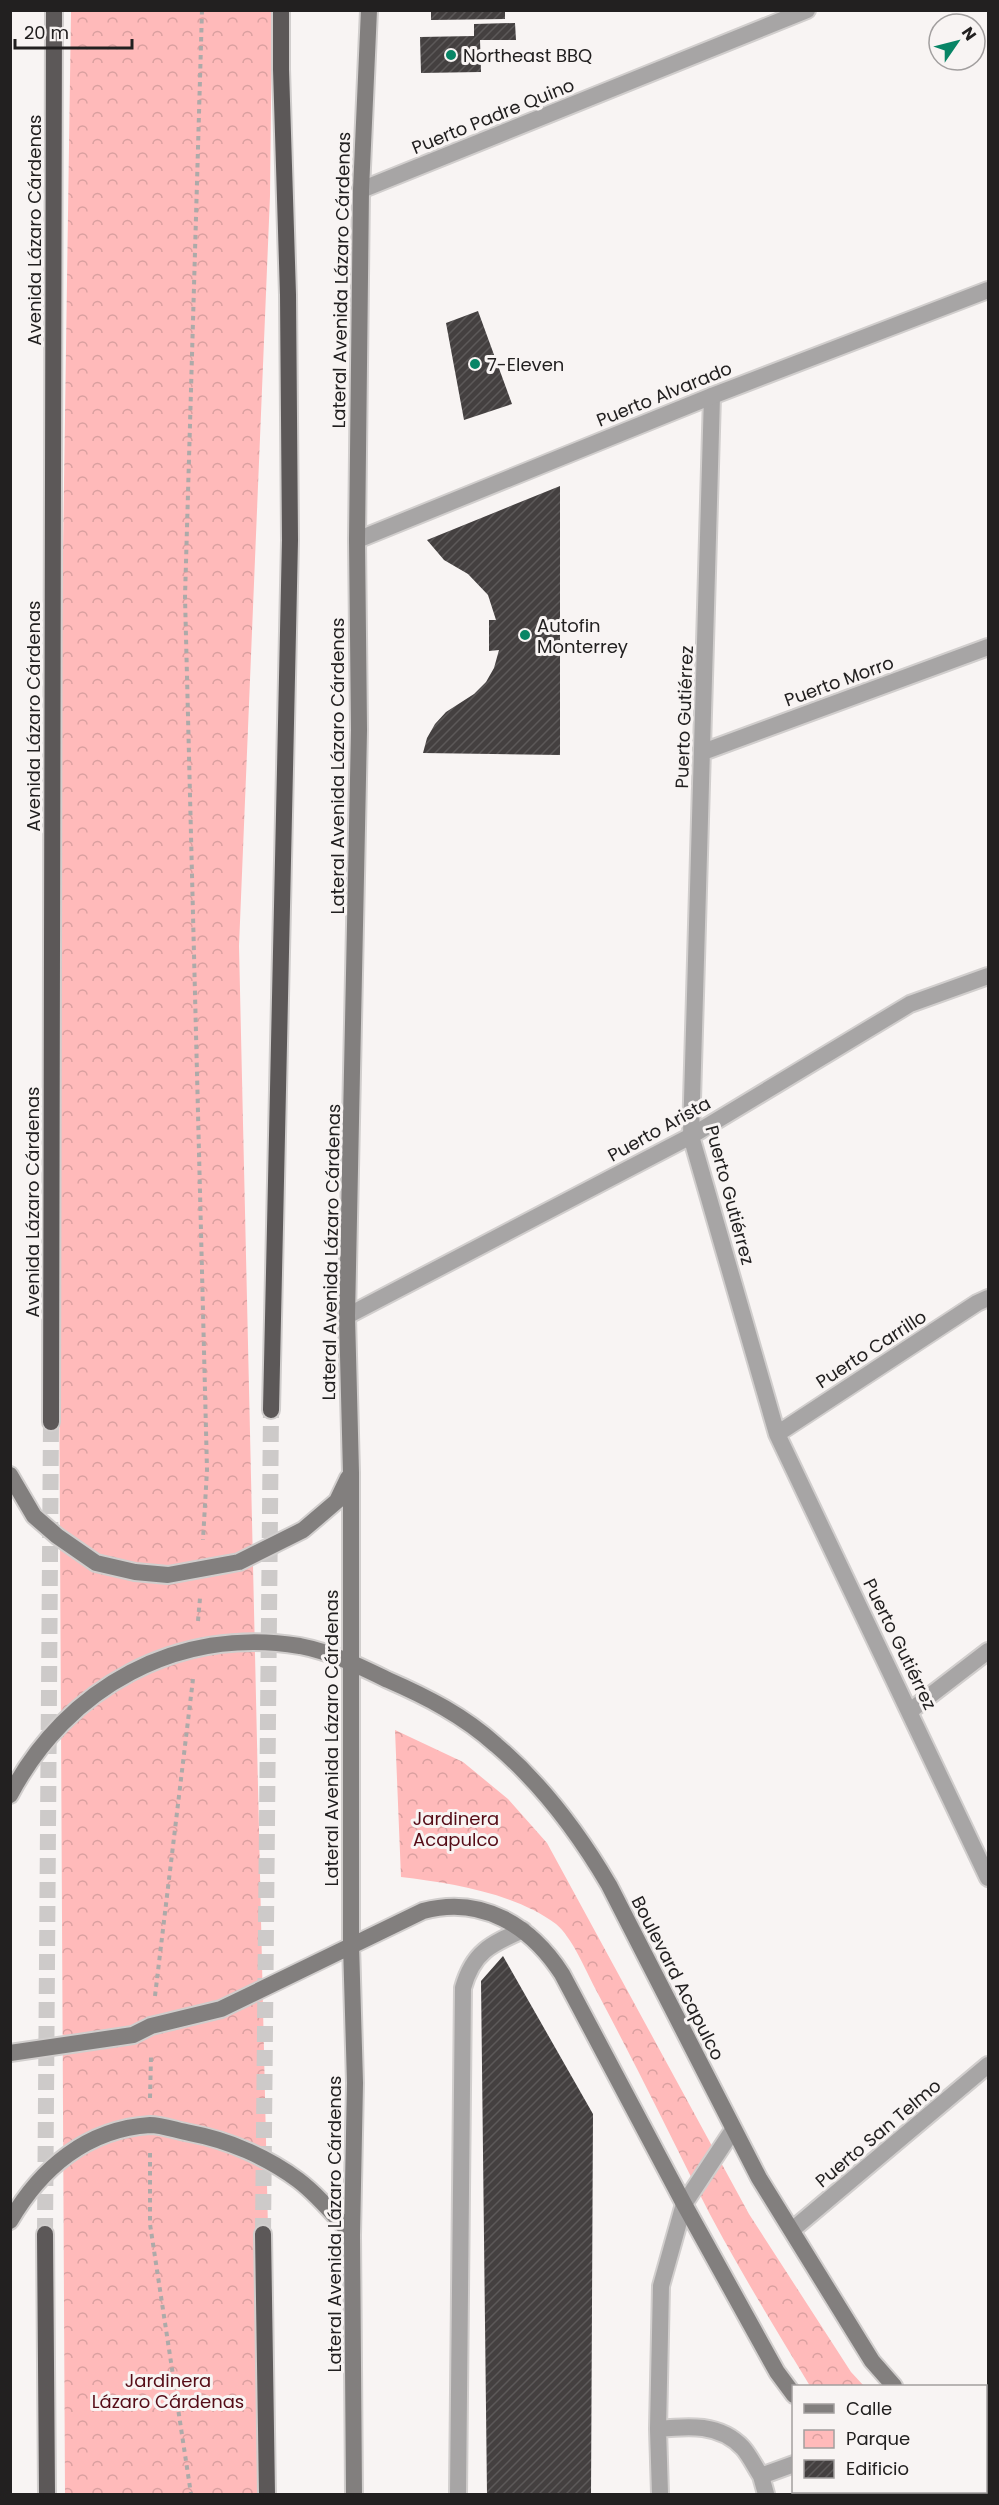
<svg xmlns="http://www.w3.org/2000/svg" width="999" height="2505" viewBox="0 0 999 2505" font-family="Poppins,sans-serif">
	<defs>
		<pattern id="park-crowns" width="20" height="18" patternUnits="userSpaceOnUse" patternTransform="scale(1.5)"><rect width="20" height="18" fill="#ffbaba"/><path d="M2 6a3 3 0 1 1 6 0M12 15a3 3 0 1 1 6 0" fill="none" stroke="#daa0a0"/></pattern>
		<pattern id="building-hatch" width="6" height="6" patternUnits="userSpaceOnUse" patternTransform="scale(1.5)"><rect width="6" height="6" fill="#444040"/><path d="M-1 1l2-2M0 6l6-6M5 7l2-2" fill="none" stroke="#5c5959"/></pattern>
	</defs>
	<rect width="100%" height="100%" fill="#f8f4f3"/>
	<path fill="url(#park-crowns)" d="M 71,11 L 272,11 L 270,196 L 239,946 L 274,2494 L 65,2494 L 57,958 Z
		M 395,1730 L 463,1762 L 508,1799 L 547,1843 L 749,2214 L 851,2372 L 864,2386 L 810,2386 C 771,2321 731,2257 697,2189 C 664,2122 631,2056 596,1990 C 586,1971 572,1937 556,1924 C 515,1893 450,1883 401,1877 Z"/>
	<path fill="url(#building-hatch)" d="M 431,10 L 505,10 L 505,19 L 431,20 Z
		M 515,23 L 516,40 L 480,40 L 481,72 L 421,73 L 420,37 L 474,36 L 474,24 Z
		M 478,311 L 512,404 L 464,420 L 446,323 Z
		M 560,486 L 560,755 L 423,753 L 427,738 L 435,724 L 446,712 L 474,694 L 486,682 L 494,668 L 499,650 L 489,651 L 489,620 L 496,620 L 488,595 L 468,574 L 444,560 L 427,540 Z
		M 503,1956 L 593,2114 L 591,2494 L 487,2494 L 481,1981 Z"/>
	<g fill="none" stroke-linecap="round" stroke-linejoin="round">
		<path stroke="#cdcac9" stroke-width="16" stroke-dasharray="16 8" stroke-linecap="butt" d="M 45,2234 L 51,1422
			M 263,2234 L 271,1410"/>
		<g stroke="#d1cecd" stroke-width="20">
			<path id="service" d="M 658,2429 C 688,2426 720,2423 743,2448 C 750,2456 755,2467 761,2476
				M 458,2494 L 463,1988 C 473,1952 491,1944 523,1930
				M 660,2494 L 658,2429 L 661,2286 L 684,2204 L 733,2130
				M 766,2494 L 761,2476 L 794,2464"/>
		</g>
		<g stroke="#d1cecd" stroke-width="20">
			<path id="minor" d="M 361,190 L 807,10
				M 712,396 L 691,1136 L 777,1434 L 988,1878
				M 703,752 L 988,647
				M 347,1316 L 691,1136 L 910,1004 L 988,976
				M 777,1434 L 977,1303 L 988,1298
				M 910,1711 L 988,1651
				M 792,2230 L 988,2065"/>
		</g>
		<g stroke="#d1cecd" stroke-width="20">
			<path id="tertiary" d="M 357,540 L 712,396 L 988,290"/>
		</g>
		<g stroke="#d1cecd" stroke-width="20">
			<path id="secondary" d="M 10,1475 L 34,1516 L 57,1536 L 96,1563 L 135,1572 L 168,1575 L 239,1562 L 303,1530 L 337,1501 L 348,1478
				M 10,1795 C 67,1687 178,1626 300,1646 C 331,1652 359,1666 388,1680 C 427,1697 464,1716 496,1745 C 543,1785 578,1832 609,1885 L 759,2178 L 872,2361 L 894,2386
				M 10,2053 L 133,2035 L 151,2026 L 221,2009 L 423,1911 C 482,1895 531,1926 562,1974 L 684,2204 L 777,2372 L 794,2395
				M 10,2221 C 41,2168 87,2129 150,2125 C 162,2125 178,2131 190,2133 C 228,2140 267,2157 298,2180 C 318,2195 335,2216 352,2235
				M 867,2492 L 869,2494
				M 985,2492 L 987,2494
				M 354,2494 L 352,2235 L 355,2083 L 351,1944 L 351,1473 L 347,1316 L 359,730 L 357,540 L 361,190 L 369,10"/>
		</g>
		<g stroke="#d1cecd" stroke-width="20">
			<path id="trunk" d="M 271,1410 L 290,540 L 288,295 L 281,69 L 281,10
				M 51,1422 L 54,10
				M 45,2234 L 47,2494
				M 263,2234 L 267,2494"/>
		</g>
		<path stroke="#adaaa9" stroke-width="4" stroke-dasharray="4.5 4.5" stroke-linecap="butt" d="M 202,10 L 185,597 L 207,1470 L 203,1540
			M 198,1621 L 200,1598
			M 155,1996 L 193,1679
			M 150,2098 L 151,2057
			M 150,2153 L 150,2224 L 191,2494"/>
		<use href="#service" stroke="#a7a5a5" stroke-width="16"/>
		<use href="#minor" stroke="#a7a5a5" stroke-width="16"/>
		<use href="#tertiary" stroke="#a7a5a5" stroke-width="16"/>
		<use href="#secondary" stroke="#827f7e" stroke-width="16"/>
		<use href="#trunk" stroke="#5c5858" stroke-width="16"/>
	</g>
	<g fill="#088566" stroke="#f8f4f3" stroke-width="2">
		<circle cx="451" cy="55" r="6"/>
		<circle cx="475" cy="364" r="6"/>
		<circle cx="525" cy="635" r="6"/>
	</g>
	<g text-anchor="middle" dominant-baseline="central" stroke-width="6" stroke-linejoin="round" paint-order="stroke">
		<g font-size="18" fill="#222020" stroke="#f8f4f3" text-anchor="start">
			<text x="463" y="55">Northeast BBQ</text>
			<text x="487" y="364">7-Eleven</text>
			<text x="537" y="625">Autofin<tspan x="537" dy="21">Monterrey</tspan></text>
		</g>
		<g font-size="18" fill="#222020" stroke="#f8f4f3">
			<text transform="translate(493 116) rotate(-22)">Puerto Padre Quino</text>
			<text transform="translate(34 230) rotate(-90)">Avenida Lázaro Cárdenas</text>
			<text transform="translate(341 280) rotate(-89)">Lateral Avenida Lázaro Cárdenas</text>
			<text transform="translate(664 394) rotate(-22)">Puerto Alvarado</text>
			<text transform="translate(839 681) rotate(-20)">Puerto Morro</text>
			<text transform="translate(33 716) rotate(-90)">Avenida Lázaro Cárdenas</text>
			<text transform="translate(684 717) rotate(-88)">Puerto Gutiérrez</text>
			<text transform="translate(337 766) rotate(-90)">Lateral Avenida Lázaro Cárdenas</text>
			<text transform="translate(659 1129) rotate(-29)">Puerto Arista</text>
			<text transform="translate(730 1195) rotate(75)">Puerto Gutiérrez</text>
			<text transform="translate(32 1202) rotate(-90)">Avenida Lázaro Cárdenas</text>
			<text transform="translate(331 1252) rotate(-89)">Lateral Avenida Lázaro Cárdenas</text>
			<text transform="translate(871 1349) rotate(-33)">Puerto Carrillo</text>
			<text transform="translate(900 1644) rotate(64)">Puerto Gutiérrez</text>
			<text transform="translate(331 1738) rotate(-90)">Lateral Avenida Lázaro Cárdenas</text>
			<text transform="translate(678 1978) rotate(63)">Boulevard Acapulco</text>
			<text transform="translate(878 2133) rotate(-40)">Puerto San Telmo</text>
			<text transform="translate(334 2224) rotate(-90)">Lateral Avenida Lázaro Cárdenas</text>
		</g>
		<g font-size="18" fill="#550c17" stroke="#f8f4f3">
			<text x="456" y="1818">Jardinera<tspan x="456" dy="21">Acapulco</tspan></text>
			<text x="168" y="2380">Jardinera<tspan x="168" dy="21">Lázaro Cárdenas</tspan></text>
		</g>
	</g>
	<rect width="999" height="2505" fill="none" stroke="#222020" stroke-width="24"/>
	<rect x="792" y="2385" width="195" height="108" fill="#f8f4f3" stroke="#a29f9f" stroke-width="1.5"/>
	<rect x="804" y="2404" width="30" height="9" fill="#827f7e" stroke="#a29f9f" stroke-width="1.5"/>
	<text x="846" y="2415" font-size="18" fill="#222020">Calle</text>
	<rect x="804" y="2430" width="30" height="18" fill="url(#park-crowns)" stroke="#a29f9f" stroke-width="1.5"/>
	<text x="846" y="2445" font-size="18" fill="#222020">Parque</text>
	<rect x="804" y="2460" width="30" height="18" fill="url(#building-hatch)" stroke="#a29f9f" stroke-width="1.5"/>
	<text x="846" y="2475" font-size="18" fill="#222020">Edificio</text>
	<g transform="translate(957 42) rotate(55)"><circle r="28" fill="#f8f4f3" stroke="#a29f9f" stroke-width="1.5"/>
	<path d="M0-4.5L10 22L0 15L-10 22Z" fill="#088566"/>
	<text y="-9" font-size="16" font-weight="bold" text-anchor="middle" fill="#222020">N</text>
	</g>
	<path d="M15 39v9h117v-9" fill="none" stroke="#222020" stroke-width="3"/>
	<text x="24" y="39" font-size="18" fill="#222020" stroke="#f8f4f3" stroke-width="4.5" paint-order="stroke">20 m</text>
</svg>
